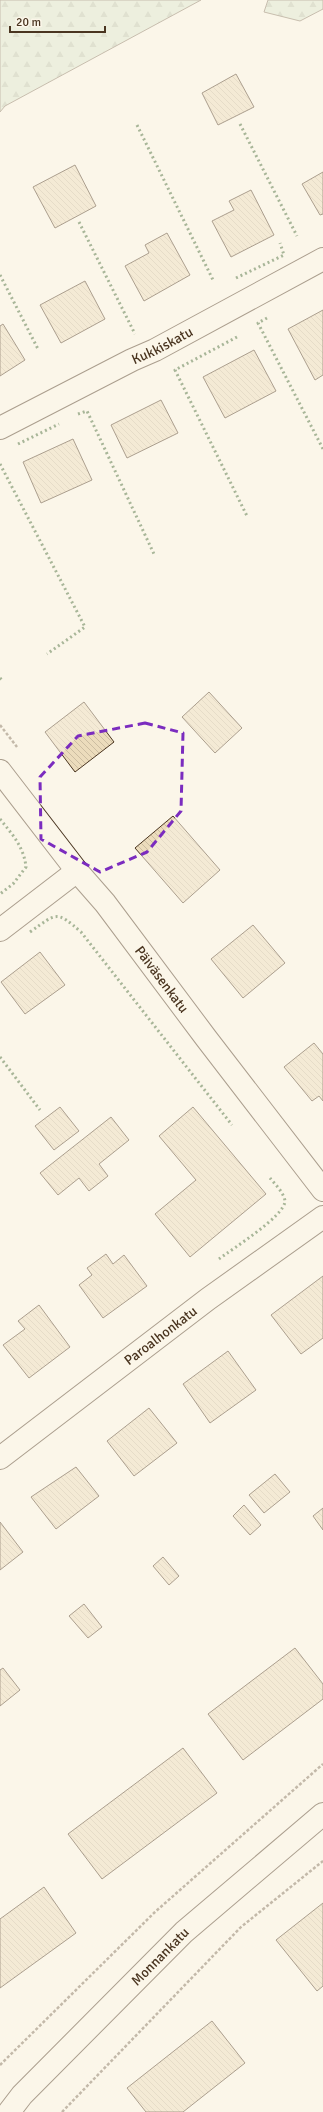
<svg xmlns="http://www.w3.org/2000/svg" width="323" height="2112" viewBox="0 0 323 2112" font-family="Signika,sans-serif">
	<defs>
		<pattern id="forest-firs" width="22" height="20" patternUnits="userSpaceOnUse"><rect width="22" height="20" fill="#dce7d0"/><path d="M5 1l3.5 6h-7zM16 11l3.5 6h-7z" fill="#bec7b2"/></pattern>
		<pattern id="building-back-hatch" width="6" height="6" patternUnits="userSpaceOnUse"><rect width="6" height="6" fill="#ecdcbc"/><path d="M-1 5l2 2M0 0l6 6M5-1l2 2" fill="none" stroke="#ccbda1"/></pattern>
	</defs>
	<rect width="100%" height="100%" fill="#fbf6e9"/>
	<path fill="url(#forest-firs)" stroke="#887966" d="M 0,0 L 201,0 L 5,106 L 0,112 Z
		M 268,0 L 323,0 L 323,9 L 300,21 L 264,12 Z"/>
	<path fill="url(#building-back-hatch)" stroke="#4a3520" d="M 236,74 L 254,107 L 218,125 L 202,93 Z
		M 75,165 L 96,206 L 55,228 L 33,187 Z
		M 323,172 L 323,214 L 320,215 L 302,184 Z
		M 251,190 L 274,235 L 231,257 L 212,221 L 234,210 L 229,201 Z
		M 167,233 L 190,275 L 144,301 L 125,266 L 149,253 L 145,245 Z
		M 85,281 L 105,319 L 61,343 L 40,305 Z
		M 323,310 L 323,375 L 315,380 L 288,329 Z
		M 3,324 L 25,360 L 0,376 L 0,326 Z
		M 254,350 L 276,391 L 225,418 L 203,377 Z
		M 161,400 L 178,433 L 127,458 L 111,425 Z
		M 73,439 L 92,480 L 41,503 L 23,462 Z
		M 209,692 L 242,728 L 215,753 L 182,717 Z
		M 84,702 L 114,742 L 75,772 L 45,732 Z
		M 173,816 L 220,870 L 183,903 L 135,848 Z
		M 253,925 L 285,963 L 243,998 L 211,959 Z
		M 40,952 L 65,985 L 25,1014 L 1,982 Z
		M 314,1043 L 323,1054 L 323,1101 L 319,1096 L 312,1101 L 284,1067 Z
		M 60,1107 L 79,1131 L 54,1150 L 35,1126 Z
		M 193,1107 L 266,1194 L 190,1257 L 155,1214 L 196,1180 L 159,1136 Z
		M 111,1117 L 129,1140 L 99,1164 L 108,1176 L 89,1191 L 79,1178 L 58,1195 L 40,1173 Z
		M 106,1254 L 113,1264 L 124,1255 L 147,1286 L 103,1318 L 79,1285 L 92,1275 L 87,1268 Z
		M 323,1276 L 323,1338 L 301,1354 L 271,1315 Z
		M 39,1305 L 70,1347 L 29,1378 L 3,1345 L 25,1329 L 18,1321 Z
		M 228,1351 L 256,1390 L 210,1423 L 183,1384 Z
		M 149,1408 L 177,1443 L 134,1476 L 107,1441 Z
		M 76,1467 L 99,1496 L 56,1529 L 31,1497 Z
		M 275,1474 L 290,1492 L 264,1513 L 249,1495 Z
		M 244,1505 L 261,1525 L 250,1535 L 233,1516 Z
		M 323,1508 L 323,1530 L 313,1516 Z
		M 0,1522 L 23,1552 L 0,1570 Z
		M 163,1557 L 179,1576 L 169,1585 L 153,1566 Z
		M 84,1604 L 102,1627 L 88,1638 L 69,1616 Z
		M 295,1648 L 323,1684 L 323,1699 L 243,1760 L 208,1714 Z
		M 3,1668 L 20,1690 L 0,1706 L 0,1670 Z
		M 183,1748 L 217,1793 L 102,1879 L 68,1834 Z
		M 44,1887 L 76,1933 L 0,1988 L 0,1919 Z
		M 323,1903 L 323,1986 L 317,1991 L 276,1940 Z
		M 212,2021 L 245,2063 L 183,2112 L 146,2112 L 127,2088 Z"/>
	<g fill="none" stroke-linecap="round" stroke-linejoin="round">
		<g stroke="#4a3520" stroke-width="24">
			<g id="minor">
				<path id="s1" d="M 0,428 L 132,360 L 155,350 L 323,259"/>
				<path id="s2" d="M 0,771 L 77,871 L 105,903 L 206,1038 L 323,1190"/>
				<path d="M 0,930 L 77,871"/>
				<path id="s3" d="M 0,1458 L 208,1299 L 323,1217"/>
			</g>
		</g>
		<g stroke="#4a3520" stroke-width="24">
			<g id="major">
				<path id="s4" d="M 9,2112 L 22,2095 L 184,1932 L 323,1814"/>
			</g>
		</g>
		<path stroke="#7f6f5c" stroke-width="2.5" stroke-dasharray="3 2" stroke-linecap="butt" d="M 0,725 L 17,747
			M 0,2065 L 155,1912 L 323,1764
			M 62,2112 L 241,1927 L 323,1861"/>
		<use href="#minor" stroke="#fbf6e9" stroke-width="22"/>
		<use href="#major" stroke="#fbf6e9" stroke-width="22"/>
		<path stroke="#436837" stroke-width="3" stroke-dasharray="2 3" stroke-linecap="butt" d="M 240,124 L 297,236
			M 137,125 L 213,280
			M 79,222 L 135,334
			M 0,275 L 38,349
			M 236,278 L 284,255 L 280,243
			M 267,318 L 258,323 L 323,449
			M 237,337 L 175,370 L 247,516
			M 78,414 L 87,411 L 154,554
			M 18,444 L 59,424
			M 0,464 L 85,627 L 47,654
			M 0,678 L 3,681
			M 0,819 C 12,834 24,847 26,867 L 13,884 L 0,894
			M 30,932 C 57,913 56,910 81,932 L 232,1125
			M 0,1057 L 40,1110
			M 219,1259 C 232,1249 285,1216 285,1201 C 284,1193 275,1184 270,1178"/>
	</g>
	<path d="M0 0H323V2112H0ZM 145,723 L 183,733 L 181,811 L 147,852 L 100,872 L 41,839 L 40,777 L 78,736 Z" fill="#fbf6e9" fill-opacity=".55" fill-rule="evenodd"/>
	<path fill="none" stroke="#7b2cbf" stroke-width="3" stroke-dasharray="8 5" stroke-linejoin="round" d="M 145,723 L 183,733 L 181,811 L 147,852 L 100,872 L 41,839 L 40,777 L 78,736 Z"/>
	<g text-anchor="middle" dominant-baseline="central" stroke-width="3" stroke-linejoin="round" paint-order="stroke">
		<g font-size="14" fill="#4a3520" stroke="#fbf6e9">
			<text stroke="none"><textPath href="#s1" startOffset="182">Kukkiskatu</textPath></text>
			<text stroke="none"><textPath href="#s2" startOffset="264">Päiväsenkatu</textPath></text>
			<text stroke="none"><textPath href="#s3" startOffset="202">Paroalhonkatu</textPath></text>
			<text stroke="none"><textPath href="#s4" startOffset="217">Monnankatu</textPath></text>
		</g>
	</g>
	<path d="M10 26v6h95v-6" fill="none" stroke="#4a3520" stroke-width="2"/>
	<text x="16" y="26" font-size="12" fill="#4a3520" stroke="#fbf6e9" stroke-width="3" paint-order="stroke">20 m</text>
</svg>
